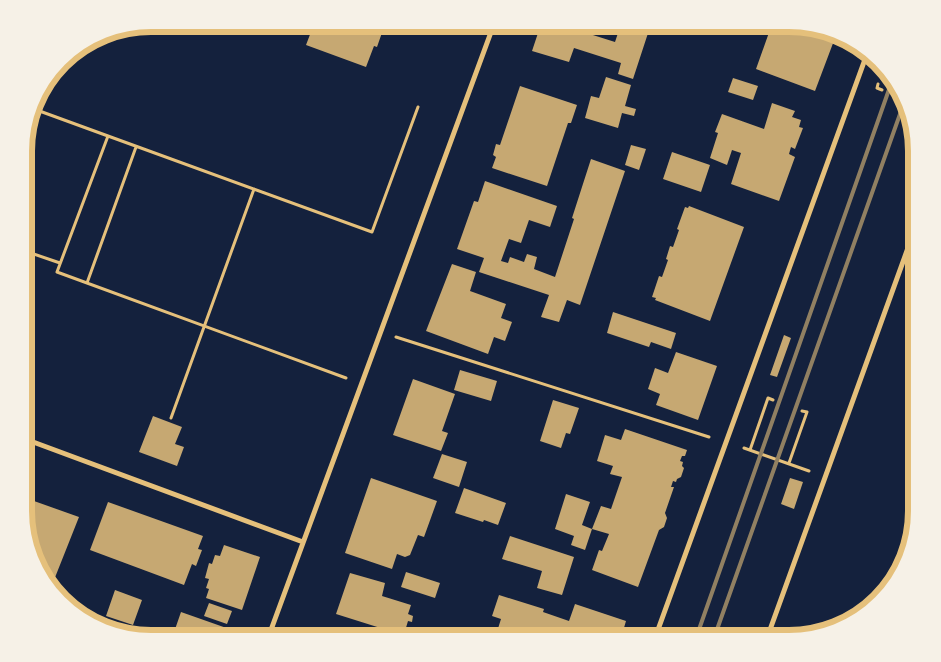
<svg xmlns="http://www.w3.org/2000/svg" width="941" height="662" viewBox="0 0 941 662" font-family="Georgia,serif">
	<rect width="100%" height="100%" fill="#14213d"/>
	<path fill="#c6a872" d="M 314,24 L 385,24 L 377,47 L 374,46 L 366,67 L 306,45 Z
		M 441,24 L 456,24 L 454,29 Z
		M 541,24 L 558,24 L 615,42 L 621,24 L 651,24 L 633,79 L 618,74 L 621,63 L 574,48 L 569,62 L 532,51 Z
		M 772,24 L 797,24 L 835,38 L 815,91 L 756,69 Z
		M 606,77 L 631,85 L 625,106 L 636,109 L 634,116 L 622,113 L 618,128 L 585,118 L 591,96 L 599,98 Z
		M 733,78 L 758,86 L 753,100 L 728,92 Z
		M 520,86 L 577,105 L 571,123 L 568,123 L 547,186 L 492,168 L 496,157 L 493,155 L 496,144 L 500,145 Z
		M 772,103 L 795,111 L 792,117 L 801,120 L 799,127 L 803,128 L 795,149 L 791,147 L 789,154 L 795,157 L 779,201 L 731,184 L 741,153 L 732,150 L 727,165 L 710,158 L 718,133 L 715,132 L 722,114 L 764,129 Z
		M 631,145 L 646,149 L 639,170 L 625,165 Z
		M 672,152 L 710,165 L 701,192 L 663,179 Z
		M 591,159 L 625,171 L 580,305 L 567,300 L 559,322 L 541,317 L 549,295 L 479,272 L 484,258 L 457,249 L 474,201 L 478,202 L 485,181 L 557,206 L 550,227 L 529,220 L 521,243 L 509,239 L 501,261 L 508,263 L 510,257 L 524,262 L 527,254 L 537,257 L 534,269 L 555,277 L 574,219 L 572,218 Z
		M 689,206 L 744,227 L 710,321 L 655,300 L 656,298 L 652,297 L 659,276 L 662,277 L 668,260 L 666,259 L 670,246 L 673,247 L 679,230 L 677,229 L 685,207 L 688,208 Z
		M 452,264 L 476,272 L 470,291 L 506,304 L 501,318 L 512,322 L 505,341 L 494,337 L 488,354 L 426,331 Z
		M 613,312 L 676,333 L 671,349 L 651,342 L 649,347 L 607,333 Z
		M 784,335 L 791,338 L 777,377 L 770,375 Z
		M 676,352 L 717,366 L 698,420 L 656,405 L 660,394 L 648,389 L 655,368 L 668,373 Z
		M 460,370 L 497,381 L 491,401 L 454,390 Z
		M 413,379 L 455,394 L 442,431 L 448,433 L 441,451 L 393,435 Z
		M 553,400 L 579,408 L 570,434 L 566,433 L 561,448 L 540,441 Z
		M 153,416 L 182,427 L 175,444 L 184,447 L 177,466 L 139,452 Z
		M 625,429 L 687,450 L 685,456 L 682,456 L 680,461 L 683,462 L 682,466 L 684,468 L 681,477 L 677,479 L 676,482 L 673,481 L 671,487 L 674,487 L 665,513 L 667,518 L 664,527 L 659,530 L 638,587 L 592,570 L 599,550 L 602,551 L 609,534 L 592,529 L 601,506 L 611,509 L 622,477 L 610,474 L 613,466 L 597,461 L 605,435 L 621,440 Z
		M 442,454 L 467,462 L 459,487 L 433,478 Z
		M 371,478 L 437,501 L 424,537 L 418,535 L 410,555 L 405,557 L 397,554 L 392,569 L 345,553 Z
		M 790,478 L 803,482 L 794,509 L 781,504 Z
		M 464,488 L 506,503 L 498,525 L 484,520 L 483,522 L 455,513 Z
		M 566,494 L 590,502 L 582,525 L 592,529 L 585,550 L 571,545 L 574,536 L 555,529 Z
		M 34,501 L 79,517 L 54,580 L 49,578 L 48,582 L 41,574 L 25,527 Z
		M 108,502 L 203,536 L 198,549 L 202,550 L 196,566 L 192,564 L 184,585 L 90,550 Z
		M 510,536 L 574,557 L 562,595 L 537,588 L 542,571 L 502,559 Z
		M 224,545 L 260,557 L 242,610 L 206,598 L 209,589 L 206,588 L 209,579 L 205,578 L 209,563 L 212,564 L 215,555 L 220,556 Z
		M 406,572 L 440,583 L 435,598 L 401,587 Z
		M 350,573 L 385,583 L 382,596 L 411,605 L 408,614 L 413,616 L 412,622 L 408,621 L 405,631 L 391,627 L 390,631 L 336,614 Z
		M 115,590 L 142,600 L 133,625 L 106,616 Z
		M 499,595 L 544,609 L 543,612 L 569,621 L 575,604 L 626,621 L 621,638 L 495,638 L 501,619 L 492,616 Z
		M 209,603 L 232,611 L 227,624 L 204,616 Z
		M 181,612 L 235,631 L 232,638 L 172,638 Z"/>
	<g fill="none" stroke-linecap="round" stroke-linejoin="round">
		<path stroke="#e5c07b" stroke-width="3" d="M 878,84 L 877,88 L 882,90
			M 34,109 L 108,136 L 57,272 L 346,378
			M 108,136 L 372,232 L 418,107
			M 25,251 L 60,263
			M 87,283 L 136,147
			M 396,337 L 709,437
			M 171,418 L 254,189
			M 744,448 L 809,471
			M 750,450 L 768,398 L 773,400
			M 789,463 L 807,412 L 802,411"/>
		<path stroke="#e5c07b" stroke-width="5" d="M 25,439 L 303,542
			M 268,638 L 494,24
			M 655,638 L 868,51
			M 767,638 L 917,223"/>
		<path stroke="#918062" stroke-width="4" d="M 696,638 L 892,81
			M 714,638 L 905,100"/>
	</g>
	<path d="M0 0H941V662H0ZM151 32H789A119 119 0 0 1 908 151V511A119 119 0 0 1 789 630H151A119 119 0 0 1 32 511V151A119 119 0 0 1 151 32Z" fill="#f6f1e7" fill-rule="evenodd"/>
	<path fill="none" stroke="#e5c07b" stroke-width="6" d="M151 32H789A119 119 0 0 1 908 151V511A119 119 0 0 1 789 630H151A119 119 0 0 1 32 511V151A119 119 0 0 1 151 32Z"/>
</svg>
